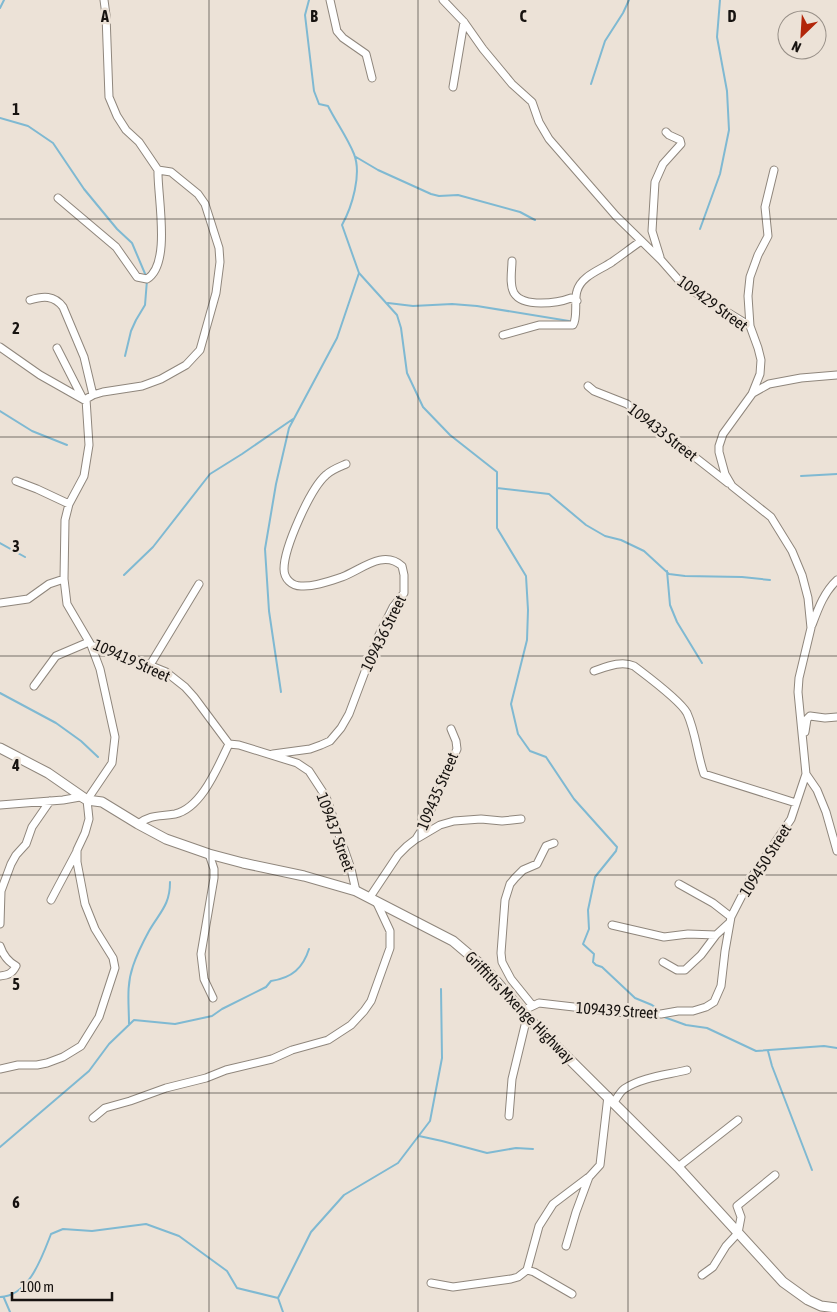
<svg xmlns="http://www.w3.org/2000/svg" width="837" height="1312" viewBox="0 0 837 1312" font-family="'Asap Condensed',sans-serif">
	<rect width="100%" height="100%" fill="#ece2d7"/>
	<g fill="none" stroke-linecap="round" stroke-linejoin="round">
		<path stroke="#7fb9d2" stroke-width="2" d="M 309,0 L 305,15 L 314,91 L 319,104 L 328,106 C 336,122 347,137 354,154 C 362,174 352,207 342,225 L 359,273 L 397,315 L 401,328 L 407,373 L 423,407 L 450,435 L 497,472 L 497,528 L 526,576 L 528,610 L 527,640 L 511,704 L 518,734 L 530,751 L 546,757 L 574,799 L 617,847 L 616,851 L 595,877 L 588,910 L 589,929 L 583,944 L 594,954 L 593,962 L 596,965 L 602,967 L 635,998 L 652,1005 L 660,1011
			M 0,8 L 4,0
			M 591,84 L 605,41 L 623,13 L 629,0
			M 0,118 L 28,126 L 53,143 L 84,189 L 117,229 L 132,243 L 146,276
			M 356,157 L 378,170 L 431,194 L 439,196 L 458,195 L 520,212 L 535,220
			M 700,229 L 720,174 L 729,130 L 727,91 L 717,37 L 720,0
			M 388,303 L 413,306 L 452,304 L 477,306 L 569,321
			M 125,356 L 131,331 L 136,320 L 145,305 L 147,280
			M 0,411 L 32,431 L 67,445
			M 801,476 L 837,474
			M 497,488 L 549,494 L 586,525 L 605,536 L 621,540 L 644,551 L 669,574 L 685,576 L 742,577 L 770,580
			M 0,543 L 25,557
			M 667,571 L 670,605 L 677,622 L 702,663
			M 124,575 L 153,547 L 210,474 L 242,454 L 293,419
			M 281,692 L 269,611 L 265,549 L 276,484 L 289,428 L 337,338 L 359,273
			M 0,693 L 56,723 L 81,741 L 98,757
			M 664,1017 L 686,1025 L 707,1028 L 756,1051 L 824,1046 L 837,1048
			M 129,1024 C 129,1004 126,986 133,966 C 137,954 143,942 149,931 C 160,912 170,905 170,882
			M 768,1051 L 772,1066 L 812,1170
			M 419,1136 L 442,1141 L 487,1153 L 516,1148 L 533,1149
			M 0,1147 L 89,1071 L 109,1044 L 134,1020 L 175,1024 L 212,1016 L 222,1009 L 266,987 L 271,981 C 292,978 303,968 309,949
			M 0,1297 C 29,1296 42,1257 51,1234 L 63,1229 L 92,1231 L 146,1224 L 179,1236 L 227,1271 L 237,1288 L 278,1298 L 283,1312
			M 4,1298 L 10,1312
			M 278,1298 L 311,1232 L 344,1195 L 398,1163 L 430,1121 L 442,1058 L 441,989"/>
		<g stroke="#8f867c" stroke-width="9">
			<path id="minor" d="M 104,0 L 106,15 L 109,97 L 117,116 L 126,130 L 139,142 L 158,170 L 171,172 L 198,194 L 205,204 L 219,248 L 220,262 L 216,293 L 200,350 L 186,365 L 161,379 L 142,386 L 103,392 L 93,395 L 86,399 L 89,445 L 84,476 L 69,504 L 65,520 L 64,579 L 67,604 L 91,645 L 134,659 L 166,672 L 185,687 L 194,697 L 229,744 L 239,745 L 297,763 L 309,771 L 326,797 L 351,869 L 356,891
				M 330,0 L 337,31 L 343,38 L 366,54 L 372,78
				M 443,0 L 464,22 L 483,49 L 512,84 L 532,102 L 539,122 L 549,139 L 616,216 L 661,260 L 683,285 L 750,326 L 758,348 L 761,360 L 760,374 L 752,394 L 723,434 L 719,446 L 719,452 L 725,474 L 732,486 L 771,517 L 792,551 L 802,575 L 808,598 L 811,628 L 799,678 L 798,692 L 806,774 L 817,790 L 826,812 L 837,851
				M 453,87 L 464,22
				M 58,198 L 116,247 L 137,277 L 147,279 C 172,264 157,195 158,170
				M 660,257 L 652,231 L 655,182 L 663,164 L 681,144 L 680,140 L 669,135 L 666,132
				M 512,261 C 512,270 509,284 514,293 C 523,308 558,303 571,298 L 577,301
				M 30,300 C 43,296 54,295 63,307 L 84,357 L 93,395
				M 750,326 L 748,296 L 750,277 L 758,255 L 768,236 L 765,207 L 774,170
				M 503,335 L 539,325 L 573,325 C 578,318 574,300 577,291 C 581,276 600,270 612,262 C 622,255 631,248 641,241
				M 0,347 L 40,375 L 86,401
				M 57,348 L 83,399
				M 588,386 L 594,391 L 627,404 L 728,483
				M 753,393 L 769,384 L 801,378 L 837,375
				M 16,481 L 37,489 L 69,504
				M 0,603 L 28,599 L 49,584 L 64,579
				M 812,625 C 818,609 824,592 837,580
				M 150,665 L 199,584
				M 594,671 C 606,667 621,660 634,666 C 647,676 680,700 687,713 C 696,733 697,754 704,774 L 796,803
				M 34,686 L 56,656 L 89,642
				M 805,732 L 807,719 L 810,716 L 825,718 L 837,717
				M 273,754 L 310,749 L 321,745 L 330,741 L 341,728 L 349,714 L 378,637 L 393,607 L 404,593 L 404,575 L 402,566 C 383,549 361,570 342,577 C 330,581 314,587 301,586 C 292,586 284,579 284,569 C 284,548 310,489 326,475 C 331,470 339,467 346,464
				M 0,805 L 63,800 L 80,797 L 84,799
				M 138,824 C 152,814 159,817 175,814 C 202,808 218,766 229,744
				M 418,838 L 440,825 L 454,821 L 481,819 L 502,821 L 521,819
				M 209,854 L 214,869 L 214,878 L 201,954 L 204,979 L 213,998
				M 679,884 L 713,903 L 731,917
				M 370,897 L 398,855 L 407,846 L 416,839 L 423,828 L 457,749 L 456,741 L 451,729
				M 51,900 L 77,851
				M 0,924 L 1,891 L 11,864 L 16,855 L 26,844 L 32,827 L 50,801
				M 612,925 L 664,937 L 688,934 L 716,935
				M 0,946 C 3,955 7,961 16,966 C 12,974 8,975 0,976
				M 663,962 L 677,970 L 685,970 L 701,955 L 716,935 L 729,923
				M 532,1005 L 511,979 L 502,962 L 501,953 L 505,900 L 510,884 L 515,878 L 523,870 L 537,864 L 546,846 L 554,843
				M 522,1011 L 539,1003 L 626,1013 L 661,1014 L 678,1011 L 693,1011 L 706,1007 L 714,1002 L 721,986 L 725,951 L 731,917 L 751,878 L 791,819 L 806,774
				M 0,1069 L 18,1065 L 37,1065 L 47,1063 L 63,1057 L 81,1046 L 99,1017 L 115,968 L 113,958 L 95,929 L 85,904 L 77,862 L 77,850 L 85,833 L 89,819 L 87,800 L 112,763 L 115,737 L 100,669 L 91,645
				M 614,1102 C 617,1098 620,1092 624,1089 C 642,1077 667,1075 687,1070
				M 509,1116 L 512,1079 L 527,1017
				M 93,1118 L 105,1108 L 130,1101 L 166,1088 L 206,1078 L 226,1070 L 272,1059 L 292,1050 L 328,1040 L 351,1025 L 364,1011 L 371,1001 L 390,948 L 390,931 L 376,901
				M 678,1167 L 738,1120
				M 566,1246 L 576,1212 L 589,1177
				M 527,1270 L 534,1272 L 572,1294
				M 702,1275 L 713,1267 L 726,1246 L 738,1233 L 741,1217 L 737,1206 L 775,1175
				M 431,1283 L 453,1287 L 511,1279 L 518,1277 L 527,1270 L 539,1226 L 553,1204 L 590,1176 L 600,1165 L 608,1096"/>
		</g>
		<g stroke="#8f867c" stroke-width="11">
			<path id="tertiary" d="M 0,748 L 48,773 L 87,800 L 102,802 L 138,824 L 166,839 L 209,854 L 243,863 L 304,876 L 356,891 L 453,941 L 486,969 L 527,1017 L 678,1167 L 783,1282 L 808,1300 L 821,1306 L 837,1308"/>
		</g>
		<use href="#minor" stroke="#fff" stroke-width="7"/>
		<use href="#tertiary" stroke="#fff" stroke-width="9"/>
	</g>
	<path fill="none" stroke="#171310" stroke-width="1" stroke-opacity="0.55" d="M 209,0 L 209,1312M 418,0 L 418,1312M 628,0 L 628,1312M 0,219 L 837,219M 0,437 L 837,437M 0,656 L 837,656M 0,875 L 837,875M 0,1093 L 837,1093"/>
	<g text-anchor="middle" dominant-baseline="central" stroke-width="5" stroke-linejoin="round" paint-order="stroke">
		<g font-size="16" fill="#171310" stroke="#ece2d7">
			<text transform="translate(713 303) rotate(36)">109429 Street</text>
			<text transform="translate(663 432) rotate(38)">109433 Street</text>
			<text transform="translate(383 633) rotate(-64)">109436 Street</text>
			<text transform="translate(132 660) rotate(24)">109419 Street</text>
			<text transform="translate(437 791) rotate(-67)">109435 Street</text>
			<text transform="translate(336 832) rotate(70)">109437 Street</text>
			<text transform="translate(765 860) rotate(-58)">109450 Street</text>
			<text transform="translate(520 1007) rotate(46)">Griffiths Mxenge Highway</text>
			<text transform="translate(617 1010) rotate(4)">109439 Street</text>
		</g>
	</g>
	<g font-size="16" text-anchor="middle" font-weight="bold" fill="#171310" stroke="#ece2d7" stroke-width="5" stroke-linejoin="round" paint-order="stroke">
		<text x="105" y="22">A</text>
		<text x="314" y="22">B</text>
		<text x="523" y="22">C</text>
		<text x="732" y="22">D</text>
		<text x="16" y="115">1</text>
		<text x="16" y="334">2</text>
		<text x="16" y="552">3</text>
		<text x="16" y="771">4</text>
		<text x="16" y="990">5</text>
		<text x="16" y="1208">6</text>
	</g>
	<g transform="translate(802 35) rotate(205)"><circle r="24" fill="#ece2d7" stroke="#978f87"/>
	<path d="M0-4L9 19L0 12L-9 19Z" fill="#b2260a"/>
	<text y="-8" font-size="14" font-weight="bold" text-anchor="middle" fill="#171310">N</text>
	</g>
	<path d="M12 1292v8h100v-8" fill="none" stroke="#171310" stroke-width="2.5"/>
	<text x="20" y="1292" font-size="15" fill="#171310" stroke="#ece2d7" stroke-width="4" paint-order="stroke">100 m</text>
</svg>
